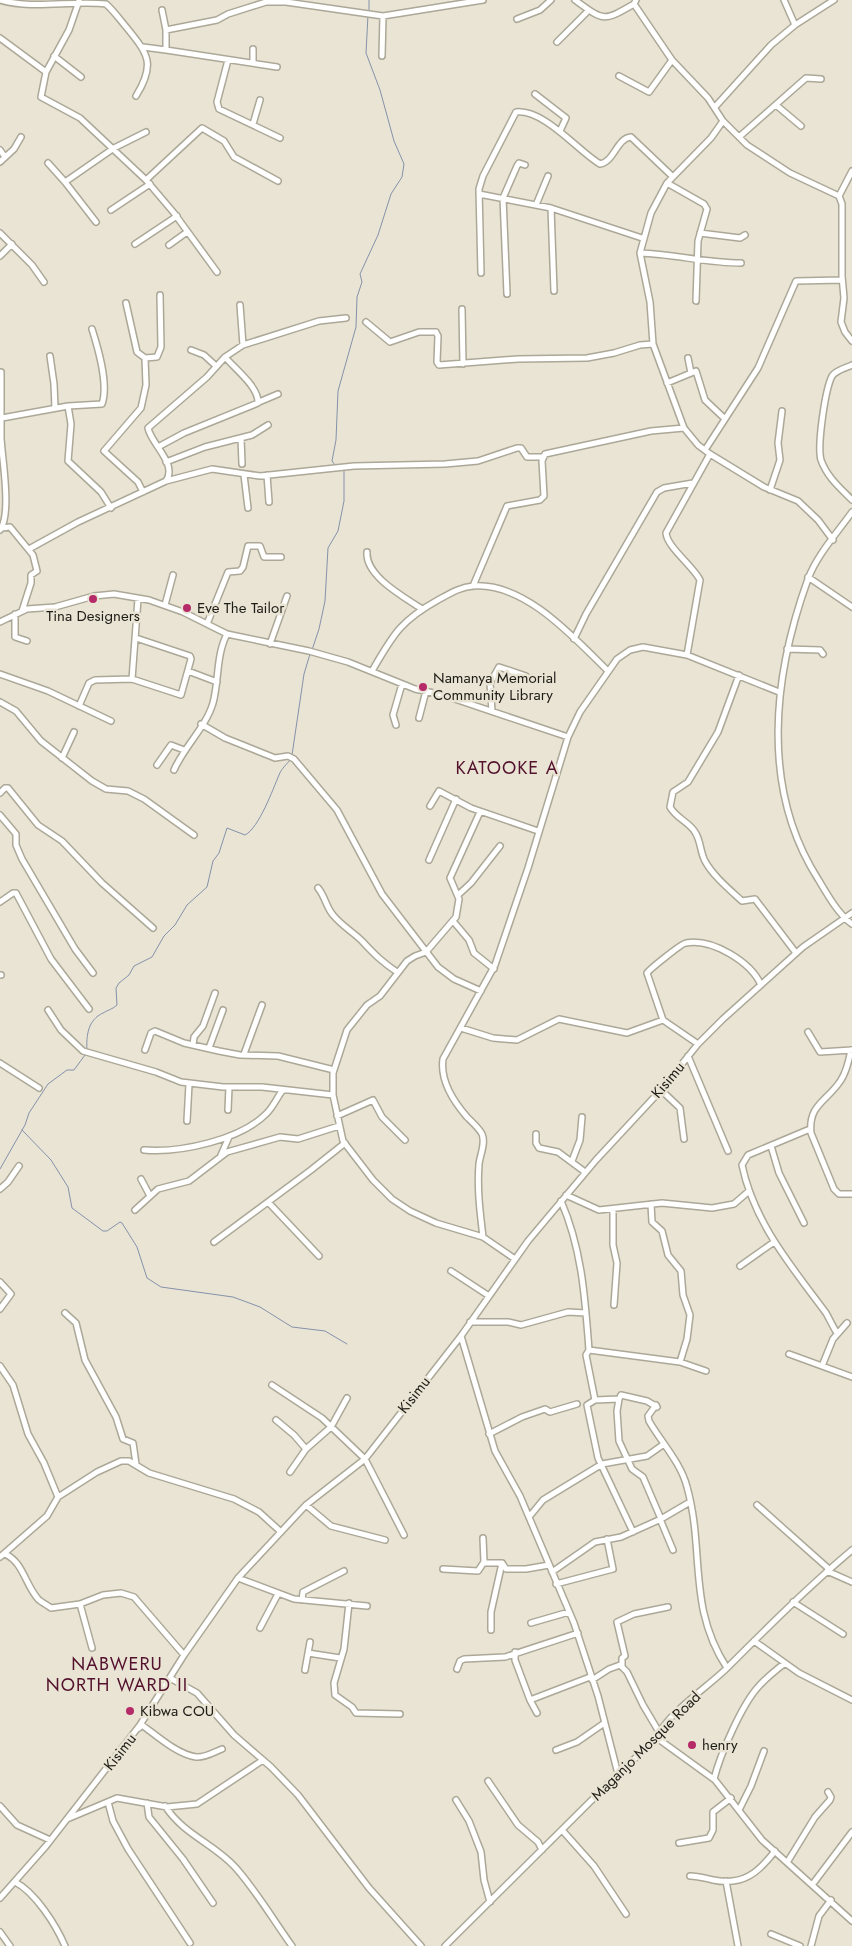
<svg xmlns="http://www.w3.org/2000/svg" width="852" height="1946" viewBox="0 0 852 1946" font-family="Jost,sans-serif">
	<rect width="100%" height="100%" fill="#e9e4d4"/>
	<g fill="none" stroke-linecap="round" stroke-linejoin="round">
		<path stroke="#8692aa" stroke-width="1" d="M 369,11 L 369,0
			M 336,466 L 332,461 L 336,440 L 338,391 L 356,327 L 357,297 L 362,282 L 360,274 L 378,235 L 391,194 L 402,177 L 404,164 L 394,141 L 380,90 L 366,53 L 368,15
			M 312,650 L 319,629 L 325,601 L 328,548 L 338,531 L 344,501 L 344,470
			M 292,755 L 304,674 L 310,654
			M 87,1051 C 86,1035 88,1020 103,1013 C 108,1010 113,1009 117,1005 L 116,988 L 119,983 L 129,975 L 134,966 L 152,957 L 164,936 L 175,925 L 187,905 L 207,887 L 213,861 L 219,853 L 227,828 L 245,835 C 259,828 273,789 279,775 C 281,769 287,764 291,759
			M 22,1130 L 51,1160 L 68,1187 L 72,1208 L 103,1231 L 107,1231 L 120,1222 L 122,1223 L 137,1247 L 147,1278 L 161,1287 L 233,1297 L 260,1307 L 292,1327 L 325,1331 L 347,1344
			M 0,1169 L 25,1125 L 29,1113 L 48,1084 L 67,1070 L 74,1070 L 85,1055"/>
		<g stroke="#aca898" stroke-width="8">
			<path id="minor" d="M 0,0 C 34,10 71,0 106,4 C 114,11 120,20 127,28 C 148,54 156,64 136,96
				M 575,0 C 604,21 603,22 634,4
				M 636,0 L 634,4 L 672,60 L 708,98 L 723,121 L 747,145 L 790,173 L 839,196 L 842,204 L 842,276 L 844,298 L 841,322 L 845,332 L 852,341
				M 784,0 L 795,25
				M 79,1 L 69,30 L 46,72 L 41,97 L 80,118 L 146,180 L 174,213 L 217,272
				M 517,19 L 540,10 L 551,0
				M 166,30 L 217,20 L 228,14 L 266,2 L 286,2 L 383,16 L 483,0
				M 0,38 L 46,72
				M 557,42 L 589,10
				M 143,47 L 166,50 L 166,30 L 162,10
				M 166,50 L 277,67
				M 54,56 L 81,77
				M 382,56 L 383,16
				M 228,60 L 217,102 L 219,109 L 280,138
				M 253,63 L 253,49
				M 619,76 L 649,92 L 672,60
				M 535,94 L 566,118 L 560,131
				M 776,105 L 801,126
				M 715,107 L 771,45 L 795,25 L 834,0
				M 723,121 L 711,138 L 667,183 L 651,213 L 640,253 L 650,302 L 653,344 L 684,428 L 698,445 L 710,454 L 764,487 L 798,501 L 818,520 L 833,540
				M 253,124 L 260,100
				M 739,137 L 806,78 L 821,79
				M 0,150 L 5,157
				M 0,162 L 14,149 L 21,137
				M 48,163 L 65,182
				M 146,180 L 202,128 L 224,141 L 234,157 L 278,181
				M 667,183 L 704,204 L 707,209 L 698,241 L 696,301
				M 479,194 L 551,208 L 642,238
				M 839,196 L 852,171
				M 536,205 L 548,176
				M 551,208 L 554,291
				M 111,210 L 150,184
				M 96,222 L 65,182 L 114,148 L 146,132
				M 0,233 L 32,265 L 44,282
				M 700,233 L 740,238 L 745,235
				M 135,244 L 177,216
				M 169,245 L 187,232
				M 640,253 C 674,254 706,263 741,263
				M 0,256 L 12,244
				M 481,273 L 479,189 L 483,176 L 516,112 C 544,109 578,151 600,164 C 614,162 617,138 631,137 L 672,176
				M 507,294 L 503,198 L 517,166 L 519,163 L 525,165
				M 126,303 L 137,352 L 145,358 L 157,357 L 161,347 L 160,295
				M 462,309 L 463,364
				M 366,322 L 390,342 L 419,332 L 436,332 L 438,336 L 437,362 L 439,365 L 518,359 L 587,358 L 614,353 L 640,345 L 653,344
				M 243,345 L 319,321 L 346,318
				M 191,350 L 204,355 L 216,366
				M 50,356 L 54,384 L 55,408
				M 688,358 L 691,373
				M 852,365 C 846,368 836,370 832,376 C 825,390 817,446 821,460 C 827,477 840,488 852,500
				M 667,383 L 696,371 L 705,400 L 724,418
				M 259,402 L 278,394
				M 68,406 L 71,424 L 68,461 L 101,492 L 111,508
				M 2,418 L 68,406 L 102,404 C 109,384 98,348 92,329
				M 241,438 L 242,464
				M 158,447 L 184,433 L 258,403 C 259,387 235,369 225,357
				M 705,450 L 758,368 L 796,281 L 842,280
				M 166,462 L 205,447 L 252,435 L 268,425
				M 244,475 L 248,508
				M 267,475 L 269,502
				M 166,481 L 212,469 L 260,476 L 354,466 L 445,464 L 478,461 L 517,448 L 521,448 L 527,457 L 542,457
				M 770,490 L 780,460 L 778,443 L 782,411
				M 143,492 L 138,482 L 104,451 L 141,408 L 146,385 L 145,358
				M 852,512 C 837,533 817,555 808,579 C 773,676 760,788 818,879 C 827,894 838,914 852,924
				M 2,528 L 10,527 L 33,555 L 37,571 L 31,575 L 31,583 L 22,611
				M 0,530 C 12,514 2,458 1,438 C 1,416 1,394 1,372
				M 29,549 L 78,522 L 166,481 C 178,464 151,444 148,428 L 207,377 L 225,357 L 243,345 L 240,305
				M 367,552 C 365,576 404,597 422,609
				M 808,577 L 852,607
				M 473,586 L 507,506 L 540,500 L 544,496 L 542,461 L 545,454 L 651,431 L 684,428
				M 165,605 L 173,575
				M 15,614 L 15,637 L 27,641
				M 0,622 L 27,609 L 55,607 L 94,596 L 114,594 L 149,600 L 183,612 L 227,634 L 309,651 L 348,662 L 415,689 L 443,695 L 568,737
				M 207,624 L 228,572 L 240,571 L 243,567 L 248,546 L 260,546 L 264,557 L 281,557
				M 574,639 L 586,614 L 657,492 L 664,488 L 693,483
				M 270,644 L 287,596
				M 787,649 L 820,650 L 823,654
				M 687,655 L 700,580 C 693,566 667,547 666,533 L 710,454
				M 188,671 L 217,682
				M 372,671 C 393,635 400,621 438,600 C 449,594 460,587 473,586 C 525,582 574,638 608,671
				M 0,674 L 48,691 L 111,721
				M 739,675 L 718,732 L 688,782 L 673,792 L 670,807 C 676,818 689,822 695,832 C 701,841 700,852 705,861 C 713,876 730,890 742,901 L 755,899 L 796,953
				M 132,679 L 138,599
				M 0,702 L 16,711 L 41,741 L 92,781 L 106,789 L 128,791 L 144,799 L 194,835
				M 79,706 L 89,683 L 95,680 L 132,679 L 181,695 L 191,659 L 190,656 L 136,638
				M 492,711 L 490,683 L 499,667 L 526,676
				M 419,718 L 426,691
				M 201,724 L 225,738 L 275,758 L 288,756 L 294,759 L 337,810 L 382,894 L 438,967 L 454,979 L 481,991
				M 396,725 L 393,715 L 402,684
				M 62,758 L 74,732
				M 157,765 L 171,745 L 184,750
				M 174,770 C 184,747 206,727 213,703 C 219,681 216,655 227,634
				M 0,793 L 5,788 L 8,788 L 38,825 L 62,841 L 102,883 L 153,928
				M 430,806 L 439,791 L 471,808 L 538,831
				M 480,812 L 450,878 L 459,899 L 456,917 L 426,952 L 415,956 L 407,961 L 380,996 L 367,1005 L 347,1030 L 333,1073 L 333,1095 L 343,1141 L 373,1180 L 392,1199 L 410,1211 L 436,1223 L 483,1237 L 515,1259
				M 0,815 L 16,834 L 16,845 L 22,859 L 75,949 L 93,973
				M 429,860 L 456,799
				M 318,888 C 325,896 326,907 333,915 C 342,926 353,932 362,941 C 374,954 382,962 397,972
				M 458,895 L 471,883 L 500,846
				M 0,902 L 13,893 L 16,893 L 51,959 L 89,1009
				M 453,921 L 469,940 L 474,953 L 494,969
				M 0,975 L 1,975
				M 48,1010 L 61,1030 L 83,1051 L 156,1072 L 181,1082 L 223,1087 L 262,1087 L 333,1095
				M 663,1020 L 647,973 C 650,969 682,943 686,943 C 712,938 751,962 761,985
				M 461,1028 L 493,1038 L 517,1040 L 559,1019 L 627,1033 L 663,1020 L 698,1044
				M 808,1032 L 820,1052 L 852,1050
				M 193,1045 L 194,1037 L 203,1026 L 215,993
				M 209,1048 L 223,1010
				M 145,1050 L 151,1033 L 155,1031 L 184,1043 L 219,1051 L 240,1055 L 278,1056 L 334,1070
				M 851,1050 C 849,1060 847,1071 841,1080 C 828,1101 808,1104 811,1133 L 834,1189 L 839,1194 L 852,1194
				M 244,1054 L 262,1005
				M 688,1056 L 728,1151
				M 0,1063 L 39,1088
				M 661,1090 L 680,1108 L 684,1139
				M 228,1110 L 229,1087
				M 337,1116 L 373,1100 L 382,1117 L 405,1140
				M 187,1121 L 189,1084
				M 810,1129 L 748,1155 L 742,1165 C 754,1223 792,1267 826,1313 C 830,1320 833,1327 837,1333
				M 536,1134 L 536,1143 L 539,1148 L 558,1152 L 585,1172
				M 771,1146 L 779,1173 L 804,1223
				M 144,1150 C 180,1153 241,1140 267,1113 C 273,1107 277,1098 282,1091
				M 221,1155 L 229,1137
				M 572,1161 L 580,1140 L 582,1117
				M 141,1179 L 150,1196
				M 0,1189 L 8,1182 L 19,1166
				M 566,1195 L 599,1210 L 662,1203 L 712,1208 L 734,1204 L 749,1191
				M 561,1201 C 582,1249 585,1298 589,1350 L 680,1362 L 706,1371
				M 268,1202 L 319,1256
				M 651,1204 L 652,1222 L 662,1231 L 668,1255 L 681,1271 L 683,1295 L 690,1315 L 687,1339 L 680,1362
				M 135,1210 L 158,1189 L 189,1181 L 227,1152 L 280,1137 L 298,1139 L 339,1126
				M 613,1210 L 613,1245 L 617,1263 L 614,1305
				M 483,1237 C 480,1212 477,1189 479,1164 C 480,1155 486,1143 482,1134 C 479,1128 472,1122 467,1117 C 453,1101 440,1080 443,1059 L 495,965 L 528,868 L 568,737 L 580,712 L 617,659 L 630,650 L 643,647 L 687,655 L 779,692
				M 214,1242 L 311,1170 L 345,1143
				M 740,1266 L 774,1242
				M 451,1271 L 489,1296
				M 0,1282 L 11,1294 L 0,1309
				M 65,1313 L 76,1323 L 85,1360 L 116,1417 L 123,1439 L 133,1443 L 136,1464
				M 470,1322 L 508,1322 L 521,1325 L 568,1312 L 586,1313
				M 461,1336 L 495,1451 L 520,1496 L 574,1623 L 598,1696 L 618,1774
				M 589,1350 L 586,1355 L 595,1400
				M 789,1354 L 852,1377
				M 0,1366 L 13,1385 L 28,1434 L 44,1463 L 58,1497 L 47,1516 L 0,1557
				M 822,1366 L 833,1339 L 847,1323
				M 272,1385 L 322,1418 L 365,1459 L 404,1535
				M 619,1399 L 617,1411 L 619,1441 L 632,1469 L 643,1477 L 661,1519
				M 656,1405 L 648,1416 L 649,1421 C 661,1442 681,1463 687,1487 C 705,1551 687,1607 727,1668
				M 276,1420 L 294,1435 L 306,1449
				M 489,1434 L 522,1417 L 545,1409 L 550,1412 L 577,1404
				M 290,1472 L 306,1449 L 331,1427 L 347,1398
				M 58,1497 L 97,1472 L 121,1461 L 129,1461 L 149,1473 L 234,1499 L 259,1512 L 281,1532
				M 306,1505 L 331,1526 L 385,1540
				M 757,1505 L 829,1569
				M 529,1517 L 543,1500 L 602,1464 L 647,1456 L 664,1444
				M 660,1519 L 673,1550
				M 633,1532 L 598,1458 L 587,1405 L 595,1400 L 619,1399 L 621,1395 L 647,1401 L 657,1407
				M 5,1554 C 23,1562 25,1584 38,1599 C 41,1602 47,1605 51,1608 L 80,1604 L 103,1595 L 121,1593 L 134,1597 L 184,1655
				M 484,1563 L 502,1563 L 506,1569 L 526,1569 L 549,1565
				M 443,1569 L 478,1571 L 484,1562 L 483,1538
				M 827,1571 L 852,1582
				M 552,1572 L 595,1542 L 621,1537 L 661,1519 L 690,1502
				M 238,1578 L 294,1599 L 367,1606
				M 556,1584 L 613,1569 L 607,1539
				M 302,1600 L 303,1592 L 344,1571
				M 793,1602 L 843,1634
				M 349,1603 L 344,1649 L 334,1683 L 335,1695 L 352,1707 L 356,1713 L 400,1714
				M 80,1604 L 92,1648
				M 531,1623 L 569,1612
				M 260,1628 L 278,1594
				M 491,1630 L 491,1612 L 502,1563
				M 754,1641 L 799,1673 L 852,1700
				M 515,1652 L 515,1660 L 530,1700
				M 308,1653 L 340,1658
				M 622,1667 L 622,1658 L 625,1656 L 617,1622 L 634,1614 L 668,1607
				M 457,1669 L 460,1661 L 464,1659 L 505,1657 L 578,1633
				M 305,1670 L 310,1642
				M 170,1678 L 197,1693 L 234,1735 L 271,1767 L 298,1795 L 369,1888 L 421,1946
				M 592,1680 L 609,1669 L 620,1665 L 627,1672 L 643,1705 L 659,1732
				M 537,1713 L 530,1700 L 590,1677
				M 139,1728 L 142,1725 C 157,1736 177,1754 196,1757 C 205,1758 214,1752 222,1749
				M 657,1738 L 715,1780 L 762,1840 L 852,1921
				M 556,1750 L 577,1742 L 603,1724
				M 714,1779 C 720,1755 742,1704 759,1686 C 766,1678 776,1670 785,1663
				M 488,1781 L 518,1825 L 538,1842 L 542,1850
				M 456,1800 L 469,1821 L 481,1852 L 484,1880 L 490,1902
				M 108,1802 L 113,1821 L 128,1849 L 190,1943
				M 147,1803 L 149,1817 L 183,1859 L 213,1903
				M 0,1806 L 17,1825 L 50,1840
				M 165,1806 C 184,1835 213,1843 235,1867 C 255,1889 274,1921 292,1946
				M 739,1810 L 751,1786 L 764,1751
				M 67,1819 L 117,1798 L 167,1807 L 197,1804 L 263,1760
				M 562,1830 L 594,1866 L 626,1914
				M 679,1843 L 709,1838 L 713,1830 L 713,1812 L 731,1798
				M 788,1861 L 815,1817 L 830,1800 L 831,1797 L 828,1792
				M 690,1876 C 698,1876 704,1878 713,1880 C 743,1886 758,1873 775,1851
				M 726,1881 L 738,1946
				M 15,1882 C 35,1892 56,1925 65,1946
				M 812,1885 L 852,1832
				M 0,1898 L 46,1846 L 140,1725 L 184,1655 L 238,1578 L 306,1505 L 365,1459 L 461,1336 L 528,1241 L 596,1160 L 661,1090 L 698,1044 L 723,1019 L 803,947 L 852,913
				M 0,1932 L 10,1946
				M 771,1934 L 800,1946
				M 445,1946 L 618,1774 L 657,1738 C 665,1715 709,1686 727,1668 C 767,1628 808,1587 852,1550
				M 811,1946 L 819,1916 L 831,1900"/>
		</g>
		<use href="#minor" stroke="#fff" stroke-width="5"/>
	</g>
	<g fill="#b52b67" stroke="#e9e4d4" stroke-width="2">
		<circle cx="93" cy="599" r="5"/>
		<circle cx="187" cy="608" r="5"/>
		<circle cx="423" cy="687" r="5"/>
		<circle cx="130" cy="1711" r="5"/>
		<circle cx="692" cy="1745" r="5"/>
	</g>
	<g text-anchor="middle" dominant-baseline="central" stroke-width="5" stroke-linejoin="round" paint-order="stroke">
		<g font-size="15" fill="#1e1c16" stroke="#e9e4d4" text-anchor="start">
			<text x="197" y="608">Eve The Tailor</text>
			<text x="93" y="616" text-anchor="middle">Tina Designers</text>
			<text x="433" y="678">Namanya Memorial<tspan x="433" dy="17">Community Library</tspan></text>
			<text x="140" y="1711">Kibwa COU</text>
			<text x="702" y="1745">henry</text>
		</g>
		<g font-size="15" fill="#1e1c16" stroke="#e9e4d4">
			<text transform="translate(668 1080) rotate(-50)">Kisimu</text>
			<text transform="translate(414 1395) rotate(-52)">Kisimu</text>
			<text transform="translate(646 1746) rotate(-45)">Maganjo Mosque Road</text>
			<text transform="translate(120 1752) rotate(-52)">Kisimu</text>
		</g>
		<g font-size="18" letter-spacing="1" fill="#53112d" stroke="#e9e4d4">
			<text x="507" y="768">KATOOKE A</text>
			<text x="117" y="1664">NABWERU<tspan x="117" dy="21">NORTH WARD II</tspan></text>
		</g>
	</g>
</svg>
